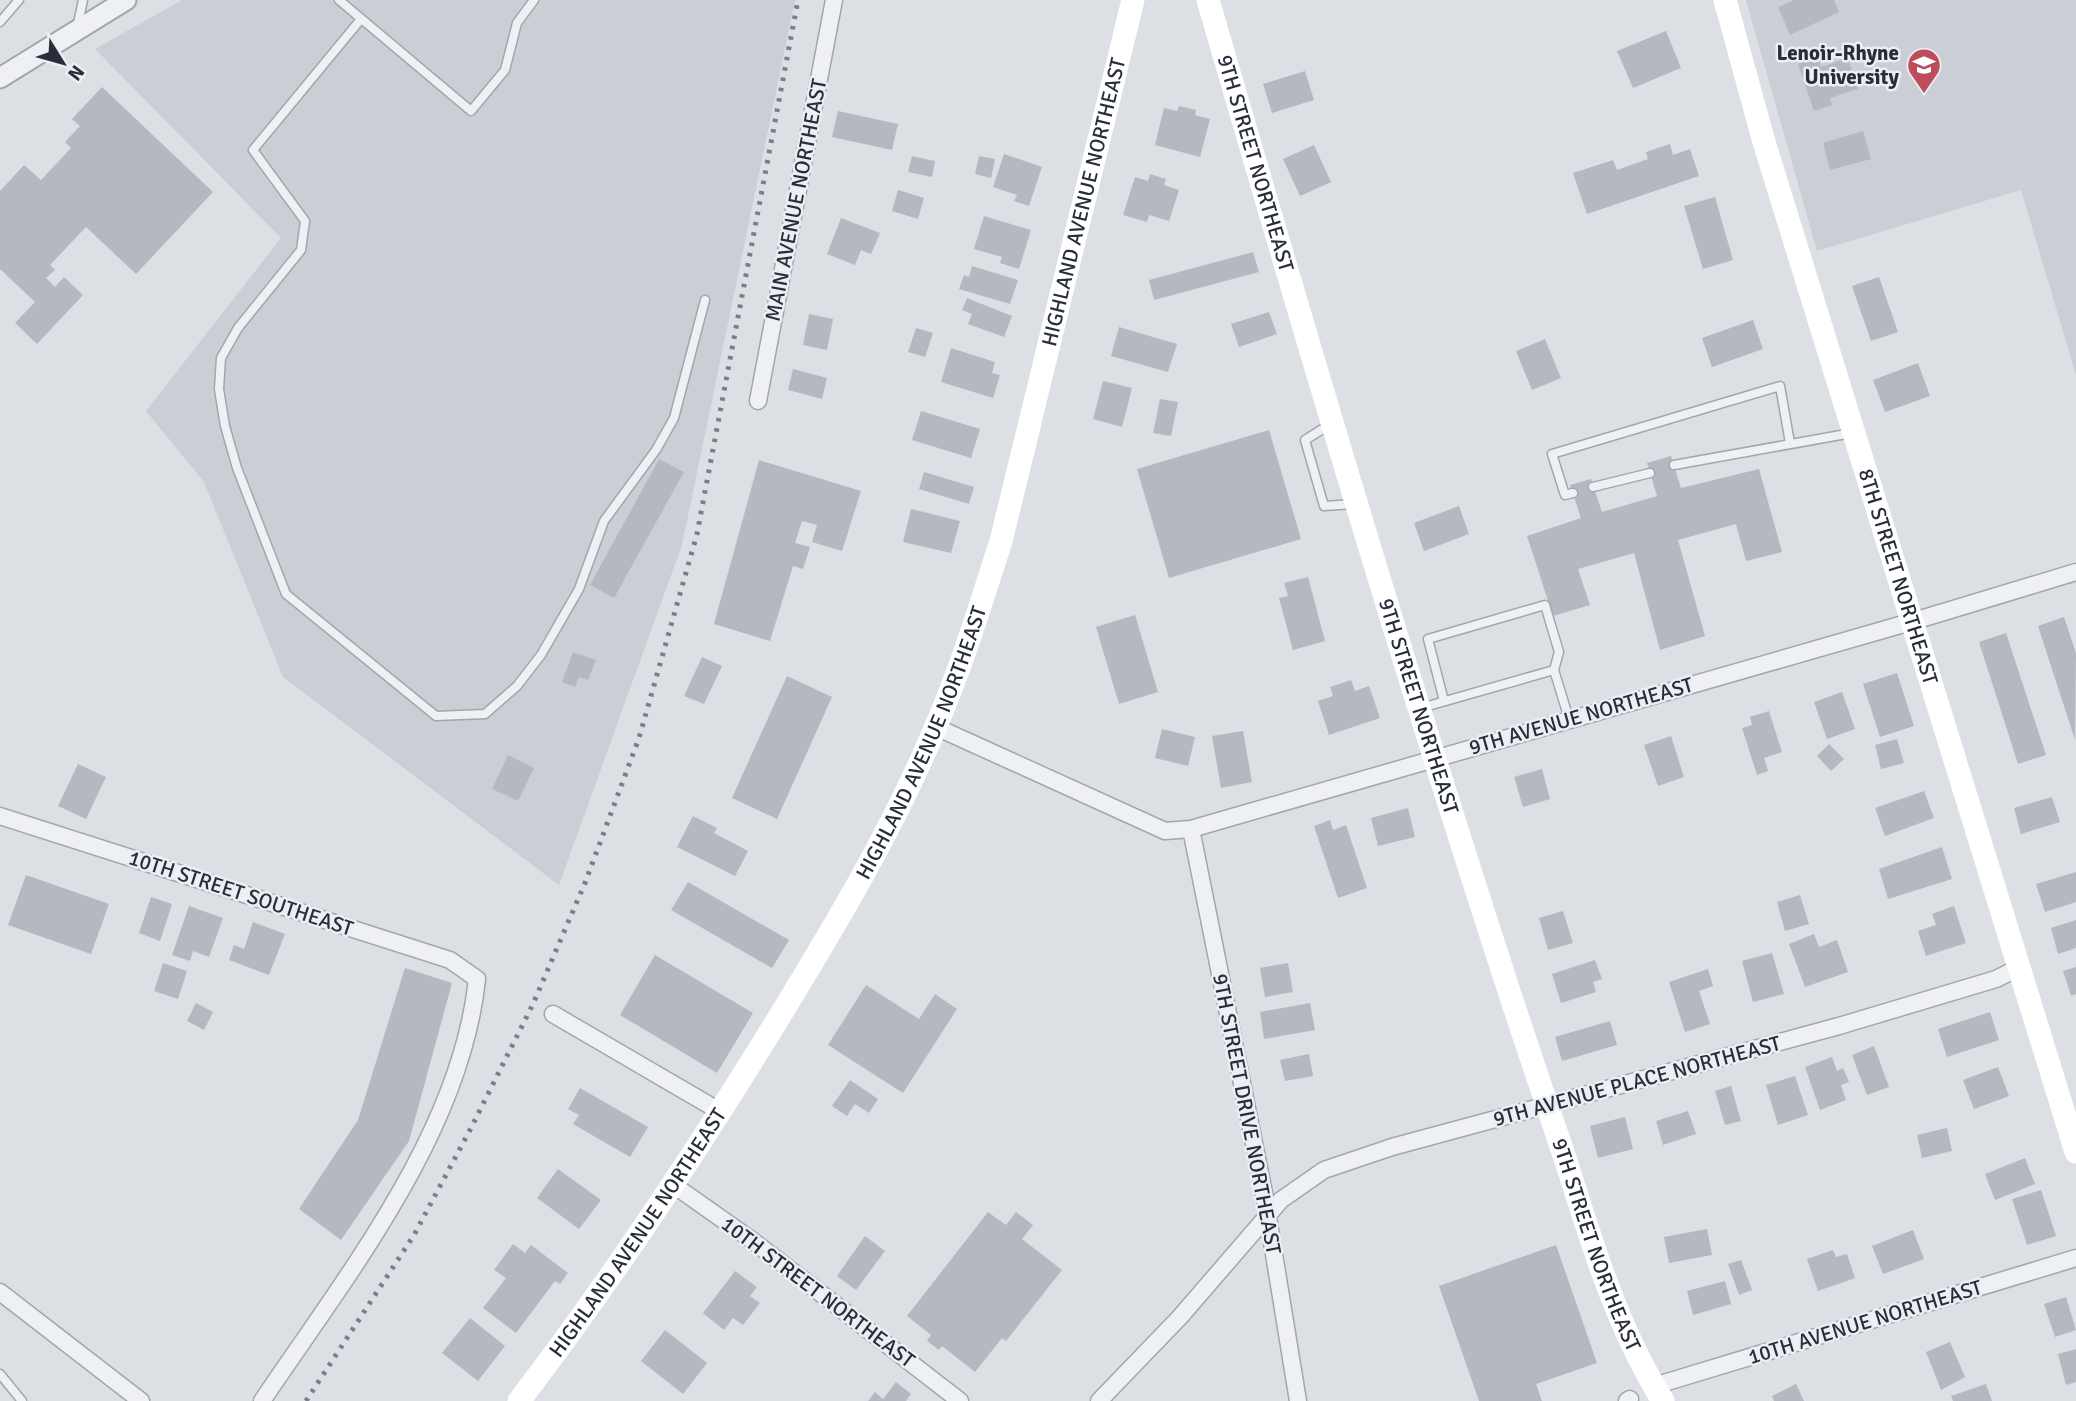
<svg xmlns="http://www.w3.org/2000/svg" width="2076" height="1401" viewBox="0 0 2076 1401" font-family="Signika,sans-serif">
	<rect width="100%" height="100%" fill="#dcdfe4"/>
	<path fill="#cbced5" d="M 182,0 L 795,0 L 682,545 L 559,885 L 283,677 L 204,482 L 146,411 L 281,238 L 95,49 Z
		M 1746,0 L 2076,0 L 2076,375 L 2021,190 L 1817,251 Z"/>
	<path fill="#b4b9c1" d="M 1794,0 L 1834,0 L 1839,12 L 1790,35 L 1778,7 Z
		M 1666,31 L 1681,68 L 1633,88 L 1617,51 Z
		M 1818,57 L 1821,67 L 1848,58 L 1858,89 L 1830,98 L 1832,105 L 1814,111 L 1798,64 Z
		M 1305,71 L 1314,100 L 1272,113 L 1263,84 Z
		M 102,87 L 213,192 L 136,274 L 86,227 L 50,265 L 55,270 L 46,278 L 55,287 L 64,277 L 83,295 L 37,344 L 15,323 L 35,302 L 0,269 L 0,191 L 24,165 L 41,180 L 71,148 L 65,142 L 80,126 L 72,119 Z
		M 1179,106 L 1196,110 L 1195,115 L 1210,119 L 1200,157 L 1155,145 L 1164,108 L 1177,111 Z
		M 838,111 L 898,124 L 892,150 L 832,137 Z
		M 1863,131 L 1871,159 L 1830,170 L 1823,143 Z
		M 1670,144 L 1673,155 L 1690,149 L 1699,176 L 1587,214 L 1573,173 L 1613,160 L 1617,170 L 1648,159 L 1646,152 Z
		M 1314,145 L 1331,182 L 1300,196 L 1283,159 Z
		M 1004,154 L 1042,167 L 1029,206 L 1014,201 L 1017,195 L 993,187 Z
		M 912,156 L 935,161 L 932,177 L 908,172 Z
		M 979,156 L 995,159 L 991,178 L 975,174 Z
		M 1150,174 L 1166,179 L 1164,185 L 1179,190 L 1169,221 L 1149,215 L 1147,222 L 1123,215 L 1135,177 L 1148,181 Z
		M 898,190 L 924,198 L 918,219 L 892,211 Z
		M 1715,197 L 1733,260 L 1703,269 L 1684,206 Z
		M 984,216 L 1031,230 L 1019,269 L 1000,263 L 1002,257 L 974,249 Z
		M 841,218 L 880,233 L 871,254 L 861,250 L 855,265 L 827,254 Z
		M 1253,252 L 1259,272 L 1154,300 L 1149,280 Z
		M 972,266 L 1018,280 L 1010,304 L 959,289 L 964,275 L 969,277 Z
		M 1879,277 L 1898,332 L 1871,341 L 1852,286 Z
		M 967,298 L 1012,316 L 1004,337 L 968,324 L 972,314 L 962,310 Z
		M 1269,312 L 1277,334 L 1239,347 L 1231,324 Z
		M 809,314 L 833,319 L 827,350 L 803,345 Z
		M 1753,320 L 1763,349 L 1712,367 L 1702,338 Z
		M 1119,327 L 1177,344 L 1168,372 L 1111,356 Z
		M 916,328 L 933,333 L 925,357 L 908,352 Z
		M 1545,339 L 1561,378 L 1532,390 L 1516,351 Z
		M 951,348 L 995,362 L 992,373 L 1000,375 L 993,398 L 941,382 Z
		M 1918,363 L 1930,396 L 1885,412 L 1873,380 Z
		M 793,369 L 827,378 L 822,399 L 788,390 Z
		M 1103,381 L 1132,388 L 1122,427 L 1093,419 Z
		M 1160,399 L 1178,402 L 1171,436 L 1153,433 Z
		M 921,411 L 980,429 L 971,458 L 912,440 Z
		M 1269,430 L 1301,539 L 1169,578 L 1137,469 Z
		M 1671,456 L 1681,488 L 1759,469 L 1782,552 L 1746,561 L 1736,524 L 1678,540 L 1705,636 L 1660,650 L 1634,553 L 1578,569 L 1590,605 L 1553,616 L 1527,536 L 1581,518 L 1570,485 L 1591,479 L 1602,512 L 1657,496 L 1647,463 Z
		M 659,459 L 684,472 L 614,598 L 590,585 Z
		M 759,460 L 861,491 L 842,551 L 812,542 L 817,525 L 802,521 L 795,543 L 810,547 L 803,569 L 793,566 L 770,641 L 714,624 Z
		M 924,472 L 974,487 L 969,504 L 919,489 Z
		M 1459,506 L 1469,534 L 1424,551 L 1414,523 Z
		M 911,509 L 960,521 L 951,553 L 903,542 Z
		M 1308,577 L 1325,641 L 1293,650 L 1279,598 L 1288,596 L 1284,583 Z
		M 1135,615 L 1158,692 L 1119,704 L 1096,627 Z
		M 2064,617 L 2076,653 L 2075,740 L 2038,626 Z
		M 2006,633 L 2046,755 L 2018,764 L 1979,642 Z
		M 573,652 L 596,660 L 588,680 L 579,677 L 575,687 L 562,682 Z
		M 702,657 L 722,666 L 704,704 L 684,696 Z
		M 1897,673 L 1914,726 L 1880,737 L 1863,684 Z
		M 787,676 L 832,697 L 777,819 L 732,798 Z
		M 1351,680 L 1355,691 L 1369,686 L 1380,718 L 1329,735 L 1318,701 L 1333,696 L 1330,687 Z
		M 1842,692 L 1855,729 L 1827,739 L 1814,702 Z
		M 1769,711 L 1782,752 L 1764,758 L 1768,771 L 1757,775 L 1742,728 L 1752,725 L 1750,717 Z
		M 1162,729 L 1195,737 L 1188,766 L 1155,758 Z
		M 1243,731 L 1252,782 L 1221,788 L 1212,736 Z
		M 1671,736 L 1684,777 L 1658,786 L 1644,745 Z
		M 1897,739 L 1904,763 L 1881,769 L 1875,745 Z
		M 1829,744 L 1844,759 L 1831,771 L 1817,756 Z
		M 508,755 L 534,768 L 518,801 L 492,789 Z
		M 78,764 L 106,777 L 86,819 L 58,806 Z
		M 1542,769 L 1550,799 L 1523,807 L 1514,777 Z
		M 1924,791 L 1934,818 L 1885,836 L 1875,808 Z
		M 2052,797 L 2060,822 L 2021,834 L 2014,808 Z
		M 1408,808 L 1415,837 L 1378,846 L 1371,818 Z
		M 693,816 L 717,828 L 714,833 L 748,851 L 735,876 L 677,847 Z
		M 1330,820 L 1333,830 L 1346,825 L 1367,888 L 1338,898 L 1314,826 Z
		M 1942,847 L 1952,879 L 1888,899 L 1879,869 Z
		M 2076,872 L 2076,902 L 2045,912 L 2036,884 Z
		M 26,875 L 109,904 L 91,954 L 8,925 Z
		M 688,882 L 789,940 L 772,968 L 671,910 Z
		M 1800,895 L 1809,924 L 1785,931 L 1777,902 Z
		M 151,897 L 172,904 L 160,941 L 139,933 Z
		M 189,906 L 223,918 L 209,957 L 193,951 L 190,961 L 172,955 Z
		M 1954,906 L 1966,943 L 1926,956 L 1918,931 L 1936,925 L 1932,914 Z
		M 1563,911 L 1573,943 L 1548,950 L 1539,918 Z
		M 2076,920 L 2076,948 L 2058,954 L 2051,928 Z
		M 253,922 L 285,934 L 269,975 L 229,960 L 234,945 L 244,949 Z
		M 1814,934 L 1819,947 L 1837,940 L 1848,972 L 1805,987 L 1789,944 Z
		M 1772,953 L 1784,994 L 1753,1002 L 1742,961 Z
		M 655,955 L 753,1013 L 717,1073 L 620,1015 Z
		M 1595,960 L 1602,979 L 1593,982 L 1596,992 L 1561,1003 L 1552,974 Z
		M 163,963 L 187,971 L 178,999 L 154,991 Z
		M 1288,963 L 1293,992 L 1265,997 L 1260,968 Z
		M 2076,967 L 2076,994 L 2071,996 L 2063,971 Z
		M 405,968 L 452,983 L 409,1141 L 341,1240 L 299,1209 L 358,1120 Z
		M 1708,969 L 1713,986 L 1699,991 L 1710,1024 L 1685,1032 L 1669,982 Z
		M 866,985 L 919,1019 L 935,994 L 957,1009 L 903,1093 L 828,1045 Z
		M 196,1003 L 213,1012 L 204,1030 L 187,1021 Z
		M 1310,1003 L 1315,1030 L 1264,1039 L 1260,1012 Z
		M 1990,1012 L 1999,1040 L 1947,1057 L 1938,1029 Z
		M 1610,1021 L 1617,1045 L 1562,1061 L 1555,1037 Z
		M 1874,1046 L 1889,1087 L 1867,1095 L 1852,1055 Z
		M 1309,1054 L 1313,1076 L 1285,1081 L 1280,1060 Z
		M 1832,1057 L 1837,1071 L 1843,1068 L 1849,1082 L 1841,1085 L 1846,1100 L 1820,1110 L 1805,1067 Z
		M 1998,1067 L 2009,1096 L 1974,1109 L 1963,1080 Z
		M 1795,1076 L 1808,1115 L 1778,1125 L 1766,1085 Z
		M 850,1080 L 878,1099 L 869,1113 L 855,1104 L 847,1116 L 832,1106 Z
		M 1731,1086 L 1741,1121 L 1725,1125 L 1715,1091 Z
		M 580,1088 L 648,1127 L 630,1157 L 573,1124 L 579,1115 L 568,1109 Z
		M 1688,1111 L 1696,1134 L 1663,1145 L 1656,1121 Z
		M 1625,1117 L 1633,1149 L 1598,1158 L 1590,1126 Z
		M 1947,1128 L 1952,1151 L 1922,1158 L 1917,1135 Z
		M 2025,1158 L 2035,1184 L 1995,1200 L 1985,1174 Z
		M 558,1169 L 601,1200 L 579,1229 L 537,1198 Z
		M 2041,1190 L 2056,1236 L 2027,1245 L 2012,1199 Z
		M 988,1212 L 1006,1225 L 1016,1212 L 1033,1225 L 1022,1239 L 1062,1270 L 1006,1341 L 1002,1338 L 975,1372 L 942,1346 L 939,1350 L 927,1341 L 931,1335 L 907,1316 Z
		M 1707,1229 L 1712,1255 L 1669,1263 L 1664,1237 Z
		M 1913,1230 L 1924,1259 L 1883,1274 L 1872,1246 Z
		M 865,1236 L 885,1251 L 856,1290 L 837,1276 Z
		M 513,1244 L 525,1253 L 531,1245 L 568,1273 L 560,1284 L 555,1281 L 516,1333 L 483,1308 L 506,1278 L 494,1270 Z
		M 1556,1245 L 1597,1363 L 1536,1384 L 1542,1401 L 1479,1401 L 1439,1286 Z
		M 1833,1250 L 1836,1257 L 1847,1254 L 1855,1278 L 1818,1291 L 1807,1259 Z
		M 1741,1260 L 1752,1290 L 1739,1295 L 1728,1264 Z
		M 735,1271 L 757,1287 L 750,1296 L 760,1303 L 743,1325 L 733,1318 L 724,1330 L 703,1313 Z
		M 1725,1281 L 1731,1304 L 1693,1315 L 1687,1291 Z
		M 2066,1297 L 2076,1330 L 2055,1337 L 2044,1304 Z
		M 470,1318 L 505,1346 L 478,1381 L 442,1353 Z
		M 665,1330 L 707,1363 L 683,1394 L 641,1361 Z
		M 1950,1342 L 1965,1377 L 1941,1390 L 1926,1352 Z
		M 2076,1349 L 2076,1382 L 2066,1385 L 2058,1354 Z
		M 896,1382 L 911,1394 L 906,1401 L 868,1401 L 875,1392 L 883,1399 Z
		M 1796,1384 L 1804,1401 L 1774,1401 L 1772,1396 Z
		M 1986,1384 L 1992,1401 L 1953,1401 L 1951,1396 Z"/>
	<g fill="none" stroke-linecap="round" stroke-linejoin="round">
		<g stroke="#a2a6ad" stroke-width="11">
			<path id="service" d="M 339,0 L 471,111 L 505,70 L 517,23 L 534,0
				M 361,19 L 253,150 L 305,221 L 301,250 L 238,328 L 221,358 L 219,389 L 225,426 L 237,468 L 286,594 L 436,716 L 485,714 L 517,686 L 541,655 L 579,589 L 604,521 L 656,450 L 674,418 L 705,300
				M 0,22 L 19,0
				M 77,28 L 83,0
				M 1329,425 L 1305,440 L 1324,506 L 1353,504
				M 1674,465 L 1852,433
				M 1593,487 L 1650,473
				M 1573,493 L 1565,495 L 1552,454 L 1780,386 L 1790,443
				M 1444,701 L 1428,639 L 1545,605 L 1559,652 L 1554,670
				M 1421,708 L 1554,670 L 1569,719
				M 0,1374 L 22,1401"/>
		</g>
		<g stroke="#a2a6ad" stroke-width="19">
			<path id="minor" d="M 758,401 L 834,0
				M 936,727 L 1165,831 L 1191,829 L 1914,621 L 2076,572
				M 0,816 L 450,960 L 477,979 C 461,1133 346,1276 262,1401
				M 1191,829 L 1264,1193 L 1298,1401
				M 553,1014 L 721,1112
				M 675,1186 L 753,1241 L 960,1401
				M 0,1292 L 141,1401
				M 1654,1386 L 2076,1258
				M 1099,1401 L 1180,1317 L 1281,1200 L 1324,1170 L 1392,1147 L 1839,1026 L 1996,979 L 2018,968
				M 1627,1401 L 1630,1399"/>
		</g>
		<g stroke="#a2a6ad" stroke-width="23">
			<path id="tertiary" d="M 0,78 L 126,0"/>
		</g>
		<use href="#service" stroke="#eef0f3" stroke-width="8"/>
		<use href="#minor" stroke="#eef0f3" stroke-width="16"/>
		<use href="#tertiary" stroke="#eef0f3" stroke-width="19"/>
		<g stroke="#fff" stroke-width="23">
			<path id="s1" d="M 1208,0 C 1301,320 1395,640 1498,957 C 1520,1026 1543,1093 1566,1161 C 1592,1243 1617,1328 1663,1401"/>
			<path id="s2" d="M 1725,0 L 1764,142 L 2076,1152"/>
			<path id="s3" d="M 519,1401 C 613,1278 697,1151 778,1019 C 836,924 893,829 936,726 C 962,666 981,603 1001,541 L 1133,0"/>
		</g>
		<path stroke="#787f8c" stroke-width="5" stroke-dasharray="3.5 7" stroke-linecap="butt" d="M 306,1401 L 414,1235 L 471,1128 L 533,1004 L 585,883 L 639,738 L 697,534 L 798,0"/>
	</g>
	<defs>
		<g id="university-pin" transform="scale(1.75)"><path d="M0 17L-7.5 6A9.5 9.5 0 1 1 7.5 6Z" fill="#bd4d5d" stroke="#ebeef3"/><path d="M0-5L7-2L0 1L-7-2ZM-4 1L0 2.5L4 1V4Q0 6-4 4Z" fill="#fff"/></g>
	</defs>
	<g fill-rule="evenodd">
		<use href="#university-pin" x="1924" y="65"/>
	</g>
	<g text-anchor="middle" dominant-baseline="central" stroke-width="5" stroke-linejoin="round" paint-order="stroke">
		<g font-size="21" font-weight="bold" fill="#282e39" stroke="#ebeef3" text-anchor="end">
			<text x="1899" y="53">Lenoir-Rhyne<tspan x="1899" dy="24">University</tspan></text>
		</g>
		<g font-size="21" fill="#282e39" stroke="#ebeef3">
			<text stroke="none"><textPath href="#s1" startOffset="170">9TH STREET NORTHEAST</textPath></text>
			<text transform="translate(796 200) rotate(-79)">MAIN AVENUE NORTHEAST</text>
			<text stroke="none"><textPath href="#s3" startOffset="1340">HIGHLAND AVENUE NORTHEAST</textPath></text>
			<text stroke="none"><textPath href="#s2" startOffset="602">8TH STREET NORTHEAST</textPath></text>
			<text stroke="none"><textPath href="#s1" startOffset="737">9TH STREET NORTHEAST</textPath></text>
			<text transform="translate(1581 716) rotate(-16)">9TH AVENUE NORTHEAST</text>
			<text stroke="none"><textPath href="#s3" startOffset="774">HIGHLAND AVENUE NORTHEAST</textPath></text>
			<text transform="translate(241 893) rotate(18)">10TH STREET SOUTHEAST</text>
			<text transform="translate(1637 1081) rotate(-15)">9TH AVENUE PLACE NORTHEAST</text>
			<text transform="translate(1247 1114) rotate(79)">9TH STREET DRIVE NORTHEAST</text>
			<text stroke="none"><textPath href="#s3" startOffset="206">HIGHLAND AVENUE NORTHEAST</textPath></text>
			<text stroke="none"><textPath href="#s1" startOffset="1304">9TH STREET NORTHEAST</textPath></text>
			<text transform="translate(818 1292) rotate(37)">10TH STREET NORTHEAST</text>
			<text transform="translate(1865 1322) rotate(-17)">10TH AVENUE NORTHEAST</text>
		</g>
	</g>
	<g transform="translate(63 63) rotate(127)" stroke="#ebeef3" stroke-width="5" paint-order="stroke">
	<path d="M0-5L12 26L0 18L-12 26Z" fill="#282e39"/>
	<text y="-10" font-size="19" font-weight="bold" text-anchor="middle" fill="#282e39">N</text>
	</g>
</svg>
